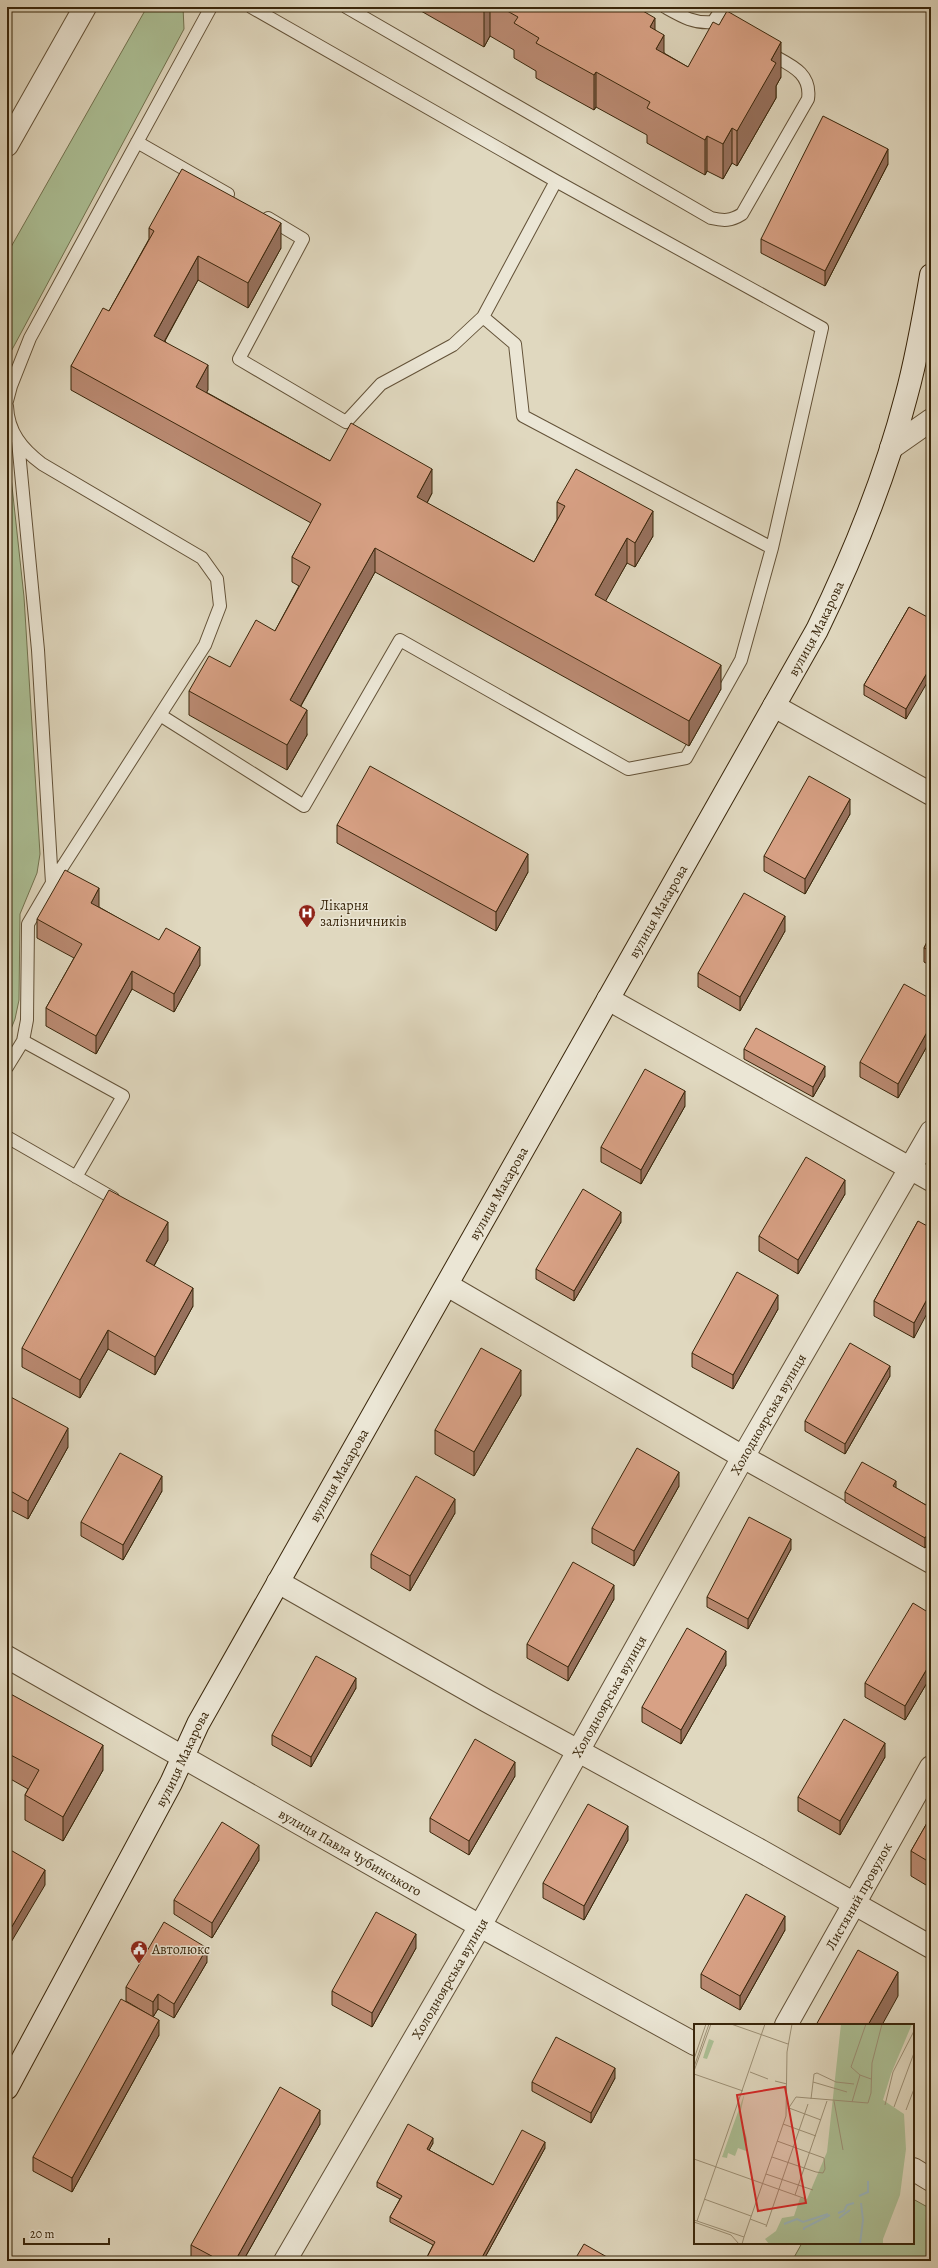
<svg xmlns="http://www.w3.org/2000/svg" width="938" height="2268" viewBox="0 0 938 2268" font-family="Alegreya,serif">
	<rect width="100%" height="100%" fill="#e0d8bf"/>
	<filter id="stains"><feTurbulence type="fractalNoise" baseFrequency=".005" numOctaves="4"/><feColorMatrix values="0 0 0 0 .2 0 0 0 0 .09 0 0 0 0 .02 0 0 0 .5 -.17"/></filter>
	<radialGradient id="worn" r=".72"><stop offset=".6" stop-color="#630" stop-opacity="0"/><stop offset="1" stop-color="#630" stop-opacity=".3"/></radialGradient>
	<path fill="#acc096" stroke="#727350" d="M 147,7 L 183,7 L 184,29 L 7,359 L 7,254 Z
		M 7,454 L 11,477 L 24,597 L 40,854 L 37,873 L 20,914 L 19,1000 L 15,1019 L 7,1039 Z
		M 913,2199 L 931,2209 L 931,2261 L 792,2261 L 802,2243 L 913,2243 Z"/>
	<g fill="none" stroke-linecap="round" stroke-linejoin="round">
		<g stroke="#635238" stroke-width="14">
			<path id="lane" d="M 346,7 L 711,218 C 724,221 731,221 742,214 L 808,99 C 812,71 787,64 767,52
				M 665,7 C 681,16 694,24 713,22 L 723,7
				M 713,22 L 733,33
				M 137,142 L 228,194
				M 268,218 L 303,239 L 239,359 L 346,422 L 381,384 L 453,345 L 483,317 L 556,181
				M 483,317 L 515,344 L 523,416 L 772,548
				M 7,401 L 11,386 L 30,338 L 211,7
				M 7,406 C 8,432 22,449 42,464 L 202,558 L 217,579 L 220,606 L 205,645 L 160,715 L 304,806 L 400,640 L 628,769 L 686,758 L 741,660 L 772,548 L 822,328 L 556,181 L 251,7
				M 52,883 L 160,715
				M 23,1041 L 123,1096 L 76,1177
				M 7,1067 L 23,1041 L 27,1020 L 28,924 L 52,883 L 38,650 L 18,441
				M 7,1137 L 113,1198"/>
		</g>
		<g stroke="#635238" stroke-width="24">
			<g id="street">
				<path d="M 7,145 L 85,7"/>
				<path d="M 891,448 L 931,420"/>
				<path d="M 774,706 L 931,794"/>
				<path d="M 608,999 L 931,1180"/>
				<path d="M 447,1285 L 743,1457 L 931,1562"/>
				<path d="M 278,1582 L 487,1701 L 761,1851 L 931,1947"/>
				<path id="s1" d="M 7,1657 L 480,1926 L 695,2044"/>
				<path id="s2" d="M 786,2025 L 931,1767"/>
				<path d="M 913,2169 L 931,2180"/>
				<path id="s3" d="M 285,2261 L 480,1926 L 743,1457 L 931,1132"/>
			</g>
		</g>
		<g stroke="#39260b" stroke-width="24">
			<g id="secondary">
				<path id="s4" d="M 7,2088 L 171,1783 L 198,1724 L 817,630 C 853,556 885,478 906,397 C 917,357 924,316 931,275"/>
			</g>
		</g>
		<use href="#lane" stroke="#ebe6d5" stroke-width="12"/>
		<use href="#street" stroke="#ebe6d5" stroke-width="22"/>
		<use href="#secondary" stroke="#ebe6d5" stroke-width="22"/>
	</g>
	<path fill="#ba8a72" stroke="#39260b" d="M 414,7 L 636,7 L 655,30 L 664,53 L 688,67 L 781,77 L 776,86 L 776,98 L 737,166 L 732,163 L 723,179 L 707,171 L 705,175 L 647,143 L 647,135 L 596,107 L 594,110 L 536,78 L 536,71 L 514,58 L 514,50 L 490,36 L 484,47 Z
		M 888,164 L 825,286 L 761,253 L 761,239 Z
		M 149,228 L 281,248 L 248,308 L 198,280 L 165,341 L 208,390 L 206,392 L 330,461 L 432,493 L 427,503 L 534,562 L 557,520 L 557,502 L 653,536 L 635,567 L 627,563 L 605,601 L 721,689 L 689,746 L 375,572 L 301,706 L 307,735 L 287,770 L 189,715 L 189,691 L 230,667 L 275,631 L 299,586 L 292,582 L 292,557 L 311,523 L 71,390 L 71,366 L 109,311 L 149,239 Z
		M 931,566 L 931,580 L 929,579 L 929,569 Z
		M 909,607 L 906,719 L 864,695 L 864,685 Z
		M 850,814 L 805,894 L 764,871 L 764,856 Z
		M 337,825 L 528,872 L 496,931 L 337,843 Z
		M 99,907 L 200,965 L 174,1012 L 132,989 L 96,1054 L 46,1026 L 46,1008 L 74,958 L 37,938 L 37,919 Z
		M 785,931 L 740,1011 L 698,987 L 698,973 Z
		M 931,934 L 931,966 L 924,962 L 924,948 Z
		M 931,999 L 931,1039 L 898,1098 L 860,1077 L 860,1062 Z
		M 744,1049 L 825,1076 L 813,1097 L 744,1059 Z
		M 685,1106 L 641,1184 L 601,1162 L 601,1147 Z
		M 845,1194 L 798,1274 L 759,1251 L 759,1236 Z
		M 918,1221 L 914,1338 L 874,1316 L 874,1301 Z
		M 621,1222 L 574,1301 L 536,1279 L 536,1269 Z
		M 168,1240 L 154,1266 L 193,1306 L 155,1375 L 108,1349 L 80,1398 L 22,1367 L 22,1348 Z
		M 778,1309 L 733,1389 L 692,1367 L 692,1353 Z
		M 890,1376 L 845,1454 L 805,1431 L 805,1421 Z
		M 7,1395 L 68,1447 L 28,1519 L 7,1508 Z
		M 521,1395 L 474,1476 L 435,1454 L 435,1430 Z
		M 679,1486 L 634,1566 L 592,1543 L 592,1528 Z
		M 896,1488 L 931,1508 L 931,1538 L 925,1548 L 845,1502 L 845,1492 Z
		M 162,1491 L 123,1560 L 81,1536 L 81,1522 Z
		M 455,1513 L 410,1591 L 371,1568 L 371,1554 Z
		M 791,1549 L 748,1629 L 707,1607 L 707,1597 Z
		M 614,1599 L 568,1681 L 527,1658 L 527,1644 Z
		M 931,1614 L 931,1676 L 905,1720 L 865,1697 L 865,1683 Z
		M 726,1665 L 681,1744 L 642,1722 L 642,1707 Z
		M 356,1688 L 311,1767 L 272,1745 L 272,1735 Z
		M 7,1692 L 103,1770 L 63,1841 L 25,1820 L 25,1795 L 28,1789 L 7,1777 Z
		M 885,1757 L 840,1835 L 798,1811 L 798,1797 Z
		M 515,1776 L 469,1855 L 430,1832 L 430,1818 Z
		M 931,1816 L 931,1888 L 911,1876 L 911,1851 Z
		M 628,1840 L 584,1920 L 543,1898 L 543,1883 Z
		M 259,1860 L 212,1938 L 174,1914 L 174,1900 Z
		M 785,1930 L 740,2010 L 701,1988 L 701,1974 Z
		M 416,1948 L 372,2027 L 332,2005 L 332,1991 Z
		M 207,1962 L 174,2018 L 158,2009 L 153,2017 L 126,2001 L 126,1987 Z
		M 159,2035 L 72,2192 L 33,2171 L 33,2157 Z
		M 615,2078 L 591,2123 L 532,2091 L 532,2082 Z
		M 320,2124 L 243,2261 L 195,2261 L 191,2259 L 191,2245 Z
		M 433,2143 L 429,2150 L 493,2185 L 545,2148 L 483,2261 L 425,2261 L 433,2245 L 390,2222 L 390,2217 L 400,2199 L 377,2187 L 377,2182 Z"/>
	<path fill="#97715d" stroke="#39260b" d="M 487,7 L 490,7 L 490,36 L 484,47 L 484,12 Z
		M 655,18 L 655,53 L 650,27 Z
		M 664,35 L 664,70 L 656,49 Z
		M 781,42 L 781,77 L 776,86 L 776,98 L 737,166 L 737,131 L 771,60 Z
		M 596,72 L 596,107 L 594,110 L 594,75 Z
		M 732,128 L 732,163 L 723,179 L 723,144 Z
		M 707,136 L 707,171 L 705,175 L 705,140 Z
		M 888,149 L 888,164 L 825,286 L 825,271 Z
		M 281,223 L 281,248 L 248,308 L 248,283 Z
		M 198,256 L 198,280 L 154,360 L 154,336 Z
		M 208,365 L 208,390 L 196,411 L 196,387 Z
		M 432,469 L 432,493 L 417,522 L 417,497 Z
		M 653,511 L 653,536 L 635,567 L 635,543 Z
		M 627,538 L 627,563 L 595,620 L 595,595 Z
		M 375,548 L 375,572 L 290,725 L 290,700 Z
		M 721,665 L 721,689 L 689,746 L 689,721 Z
		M 931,666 L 931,676 L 906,719 L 906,709 Z
		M 307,710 L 307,735 L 287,770 L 287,745 Z
		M 850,799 L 850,814 L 805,894 L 805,879 Z
		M 528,854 L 528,872 L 496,931 L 496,912 Z
		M 99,888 L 99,907 L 91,921 L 91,903 Z
		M 785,916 L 785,931 L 740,1011 L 740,997 Z
		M 200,947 L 200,965 L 174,1012 L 174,994 Z
		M 132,971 L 132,989 L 96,1054 L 96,1036 Z
		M 931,1025 L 931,1039 L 898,1098 L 898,1084 Z
		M 825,1066 L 825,1076 L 813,1097 L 813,1087 Z
		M 685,1091 L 685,1106 L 641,1184 L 641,1170 Z
		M 845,1180 L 845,1194 L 798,1274 L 798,1260 Z
		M 621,1212 L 621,1222 L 574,1301 L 574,1291 Z
		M 168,1222 L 168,1240 L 146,1280 L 146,1261 Z
		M 193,1288 L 193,1306 L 155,1375 L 155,1357 Z
		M 931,1292 L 931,1306 L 914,1338 L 914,1323 Z
		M 778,1295 L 778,1309 L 733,1389 L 733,1375 Z
		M 108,1330 L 108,1349 L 80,1398 L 80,1380 Z
		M 890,1366 L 890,1376 L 845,1454 L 845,1444 Z
		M 521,1370 L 521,1395 L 474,1476 L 474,1452 Z
		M 68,1428 L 68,1447 L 28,1519 L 28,1501 Z
		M 679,1472 L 679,1486 L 634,1566 L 634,1551 Z
		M 162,1476 L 162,1491 L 123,1560 L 123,1545 Z
		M 896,1481 L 896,1491 L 893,1486 Z
		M 455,1499 L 455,1513 L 410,1591 L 410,1576 Z
		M 931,1528 L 931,1538 L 925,1548 L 925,1538 Z
		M 791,1539 L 791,1549 L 748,1629 L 748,1619 Z
		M 614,1585 L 614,1599 L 568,1681 L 568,1667 Z
		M 726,1651 L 726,1665 L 681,1744 L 681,1730 Z
		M 931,1662 L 931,1676 L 905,1720 L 905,1706 Z
		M 356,1678 L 356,1688 L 311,1767 L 311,1757 Z
		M 885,1743 L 885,1757 L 840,1835 L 840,1821 Z
		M 103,1745 L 103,1770 L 63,1841 L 63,1817 Z
		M 515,1762 L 515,1776 L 469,1855 L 469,1841 Z
		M 628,1826 L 628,1840 L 584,1920 L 584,1906 Z
		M 259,1845 L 259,1860 L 212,1938 L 212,1923 Z
		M 45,1870 L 45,1885 L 7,1949 L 7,1935 Z
		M 785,1916 L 785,1930 L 740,2010 L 740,1996 Z
		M 416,1934 L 416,1948 L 372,2027 L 372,2013 Z
		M 207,1948 L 207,1962 L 174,2018 L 174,2004 Z
		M 898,1972 L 898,1996 L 882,2025 L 868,2025 Z
		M 158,1994 L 158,2009 L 153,2017 L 153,2002 Z
		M 159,2020 L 159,2035 L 72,2192 L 72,2178 Z
		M 615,2068 L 615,2078 L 591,2123 L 591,2113 Z
		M 320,2110 L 320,2124 L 243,2261 L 235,2261 Z
		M 433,2138 L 433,2143 L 427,2154 L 427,2149 Z
		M 545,2142 L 545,2148 L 483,2261 L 480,2261 Z"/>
	<path fill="#d8a185" stroke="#39260b" d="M 476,7 L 487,7 L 484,12 Z
		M 500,7 L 636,7 L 655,18 L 650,27 L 664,35 L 656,49 L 688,67 L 713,22 L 719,25 L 727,11 L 781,42 L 771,60 L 776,63 L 737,131 L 732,128 L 723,144 L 707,136 L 705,140 L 647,108 L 650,102 L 596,72 L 594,75 L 536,43 L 539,38 L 514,23 L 518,17 Z
		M 823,116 L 888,149 L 825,271 L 761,239 Z
		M 182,169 L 281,223 L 248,283 L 198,256 L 154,336 L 208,365 L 196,387 L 330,461 L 351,423 L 432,469 L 417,497 L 534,562 L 565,506 L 557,502 L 576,469 L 653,511 L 635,543 L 627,538 L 595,595 L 721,665 L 689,721 L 375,548 L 290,700 L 307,710 L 287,745 L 189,691 L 209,656 L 230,667 L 256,620 L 275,631 L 310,567 L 292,557 L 321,504 L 71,366 L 103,308 L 109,311 L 154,231 L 149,228 Z
		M 909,607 L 931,619 L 931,666 L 906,709 L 864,685 Z
		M 370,766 L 528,854 L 496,912 L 337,825 Z
		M 809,776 L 850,799 L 805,879 L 764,856 Z
		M 65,870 L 99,888 L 91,903 L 159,940 L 166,928 L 200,947 L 174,994 L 132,971 L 96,1036 L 46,1008 L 82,944 L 37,919 Z
		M 744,893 L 785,916 L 740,997 L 698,973 Z
		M 931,934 L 931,951 L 924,948 Z
		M 904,984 L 931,999 L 931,1025 L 898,1084 L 860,1062 Z
		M 756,1028 L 825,1066 L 813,1087 L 744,1049 Z
		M 645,1069 L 685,1091 L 641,1170 L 601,1147 Z
		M 806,1157 L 845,1180 L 798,1260 L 759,1236 Z
		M 583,1189 L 621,1212 L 574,1291 L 536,1269 Z
		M 109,1190 L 168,1222 L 146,1261 L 193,1288 L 155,1357 L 108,1330 L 80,1380 L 22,1348 Z
		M 918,1221 L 931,1228 L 931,1292 L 914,1323 L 874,1301 Z
		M 737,1272 L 778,1295 L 733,1375 L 692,1353 Z
		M 850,1343 L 890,1366 L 845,1444 L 805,1421 Z
		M 481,1348 L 521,1370 L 474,1452 L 435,1430 Z
		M 7,1395 L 68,1428 L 28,1501 L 7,1489 Z
		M 637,1448 L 679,1472 L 634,1551 L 592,1528 Z
		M 120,1453 L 162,1476 L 123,1545 L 81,1522 Z
		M 862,1462 L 896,1481 L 893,1486 L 931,1508 L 931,1528 L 925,1538 L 845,1492 Z
		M 416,1476 L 455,1499 L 410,1576 L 371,1554 Z
		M 749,1517 L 791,1539 L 748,1619 L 707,1597 Z
		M 573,1562 L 614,1585 L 568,1667 L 527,1644 Z
		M 913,1603 L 931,1614 L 931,1662 L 905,1706 L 865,1683 Z
		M 687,1628 L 726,1651 L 681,1730 L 642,1707 Z
		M 316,1656 L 356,1678 L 311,1757 L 272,1735 Z
		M 7,1692 L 103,1745 L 63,1817 L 25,1795 L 39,1770 L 7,1753 Z
		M 844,1719 L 885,1743 L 840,1821 L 798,1797 Z
		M 475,1739 L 515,1762 L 469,1841 L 430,1818 Z
		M 588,1804 L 628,1826 L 584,1906 L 543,1883 Z
		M 931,1816 L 931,1863 L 911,1851 Z
		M 222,1822 L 259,1845 L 212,1923 L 174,1900 Z
		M 7,1848 L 45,1870 L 7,1935 Z
		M 746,1894 L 785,1916 L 740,1996 L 701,1974 Z
		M 376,1912 L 416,1934 L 372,2013 L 332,1991 Z
		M 164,1922 L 207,1948 L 174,2004 L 158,1994 L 153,2002 L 126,1987 Z
		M 858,1950 L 898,1972 L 868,2025 L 816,2025 Z
		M 121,1999 L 159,2020 L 72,2178 L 33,2157 Z
		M 556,2037 L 615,2068 L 591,2113 L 532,2082 Z
		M 280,2087 L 320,2110 L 235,2261 L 221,2261 L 191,2245 Z
		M 408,2124 L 433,2138 L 427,2149 L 493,2185 L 522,2130 L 545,2142 L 480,2261 L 425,2261 L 435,2242 L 390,2217 L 402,2196 L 377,2182 Z
		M 584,2244 L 614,2261 L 574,2261 Z"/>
	<defs>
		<g id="hospital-pin" transform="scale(0.9)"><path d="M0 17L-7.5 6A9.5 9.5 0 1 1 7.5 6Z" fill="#8f2418" stroke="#ebe6d5"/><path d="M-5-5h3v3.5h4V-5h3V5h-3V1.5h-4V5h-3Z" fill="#fff"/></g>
		<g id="civic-pin" transform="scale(0.9)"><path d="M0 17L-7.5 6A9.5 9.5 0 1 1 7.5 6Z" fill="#8f2418" stroke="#ebe6d5"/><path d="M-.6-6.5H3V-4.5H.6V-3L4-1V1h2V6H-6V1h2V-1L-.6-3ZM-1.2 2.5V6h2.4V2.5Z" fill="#fff"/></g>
	</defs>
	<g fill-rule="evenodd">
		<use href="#hospital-pin" x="307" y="913"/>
		<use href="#civic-pin" x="139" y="1949"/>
	</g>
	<g text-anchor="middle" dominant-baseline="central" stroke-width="3" stroke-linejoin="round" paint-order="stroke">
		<g font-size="14" fill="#39260b" stroke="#ebe6d5">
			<text stroke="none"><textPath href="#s4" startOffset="1669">вулиця Макарова</textPath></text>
			<text stroke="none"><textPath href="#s4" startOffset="1345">вулиця Макарова</textPath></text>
			<text stroke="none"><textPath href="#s4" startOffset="1021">вулиця Макарова</textPath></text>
			<text stroke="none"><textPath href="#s3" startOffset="975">Холодноярська вулиця</textPath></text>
			<text stroke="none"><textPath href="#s4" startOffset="697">вулиця Макарова</textPath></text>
			<text stroke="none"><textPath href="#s3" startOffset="651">Холодноярська вулиця</textPath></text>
			<text stroke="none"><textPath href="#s4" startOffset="373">вулиця Макарова</textPath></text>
			<text stroke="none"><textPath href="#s1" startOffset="395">вулиця Павла Чубинського</textPath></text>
			<text stroke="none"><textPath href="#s2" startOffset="148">Листяний провулок</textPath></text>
			<text stroke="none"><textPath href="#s3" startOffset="327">Холодноярська вулиця</textPath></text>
		</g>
		<g font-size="14" fill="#39260b" stroke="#ebe6d5" text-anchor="start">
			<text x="320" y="905">Лікарня<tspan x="320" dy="16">залізничників</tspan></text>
			<text x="152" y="1949">Автолюкс</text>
		</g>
	</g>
	<g transform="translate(694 2024)">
		<rect width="220" height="220" fill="#e0d8bf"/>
		<path d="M 147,0 L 218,0 L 197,50 L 189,76 L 210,90 L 212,125 L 206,171 L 189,215 L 189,220 L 75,220 L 71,215 L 82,207 L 88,194 L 100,192 L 106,174 L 113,175 L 133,128 ZM 15,15 L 20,17 L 13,35 L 9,34 ZM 51,68 L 46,91 L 53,115 L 52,127 L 44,124 L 41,132 L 34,129 L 33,134 L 28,133 Z" fill="#acc096"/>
		<path fill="none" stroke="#9ab6be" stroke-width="2" d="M 165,172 L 174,168 L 174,157M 144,189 L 150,187 L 153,181 L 160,179M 145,194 L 156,186M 90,200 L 103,195 L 109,198 L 134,190M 110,206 L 110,204 L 136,191M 166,220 L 169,196 L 167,179"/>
		<path fill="none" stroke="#9d9177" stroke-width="1" d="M 37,0 L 94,20M 172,0 L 157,43 L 166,51 L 177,55M 0,35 L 12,0M 0,43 L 15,0M 0,47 L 17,0M 56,48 L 74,55M 0,50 L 49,67M 81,57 L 93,60M 119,58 L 153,68M 117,75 L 120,50 L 123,49 L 142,58 L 160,60M 140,77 L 149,126M 158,78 L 166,51M 191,81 L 199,48 L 220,7M 200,83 L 220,29M 95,84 L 127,96M 94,85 L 102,73 L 174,79 L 177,69 L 178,39 L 188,0M 212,86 L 220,65M 89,100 L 122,112M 78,133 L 122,148 L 129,149 L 131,145 L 130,134 L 83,117M 0,135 L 112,175M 72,150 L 119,166M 101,171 L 133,77M 10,175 L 57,192M 56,195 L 72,201M 0,196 L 50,213 L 48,220M 3,197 L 71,0M 0,198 L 37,211 L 45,220M 72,203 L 114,80M 50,213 L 92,92 L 93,28 L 98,0"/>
		<path fill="#d62828" fill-opacity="0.15" stroke="#d62828" stroke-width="2" d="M 91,63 L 112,179 L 64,187 L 43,71 Z"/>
		<rect width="220" height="220" fill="none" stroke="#39260b" stroke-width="2"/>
	</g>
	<rect width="938" height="2268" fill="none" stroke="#e0d8bf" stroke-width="24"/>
	<rect x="8" y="8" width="922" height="2252" fill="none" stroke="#39260b" stroke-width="2"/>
	<rect x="12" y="12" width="914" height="2244" fill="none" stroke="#39260b"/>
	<path d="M24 2238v6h85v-6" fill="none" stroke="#39260b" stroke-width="2"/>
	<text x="30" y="2238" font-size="12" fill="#39260b" stroke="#ebe6d5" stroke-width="3" paint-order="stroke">20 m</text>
	<rect width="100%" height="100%" filter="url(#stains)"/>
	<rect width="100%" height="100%" fill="url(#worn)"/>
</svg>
